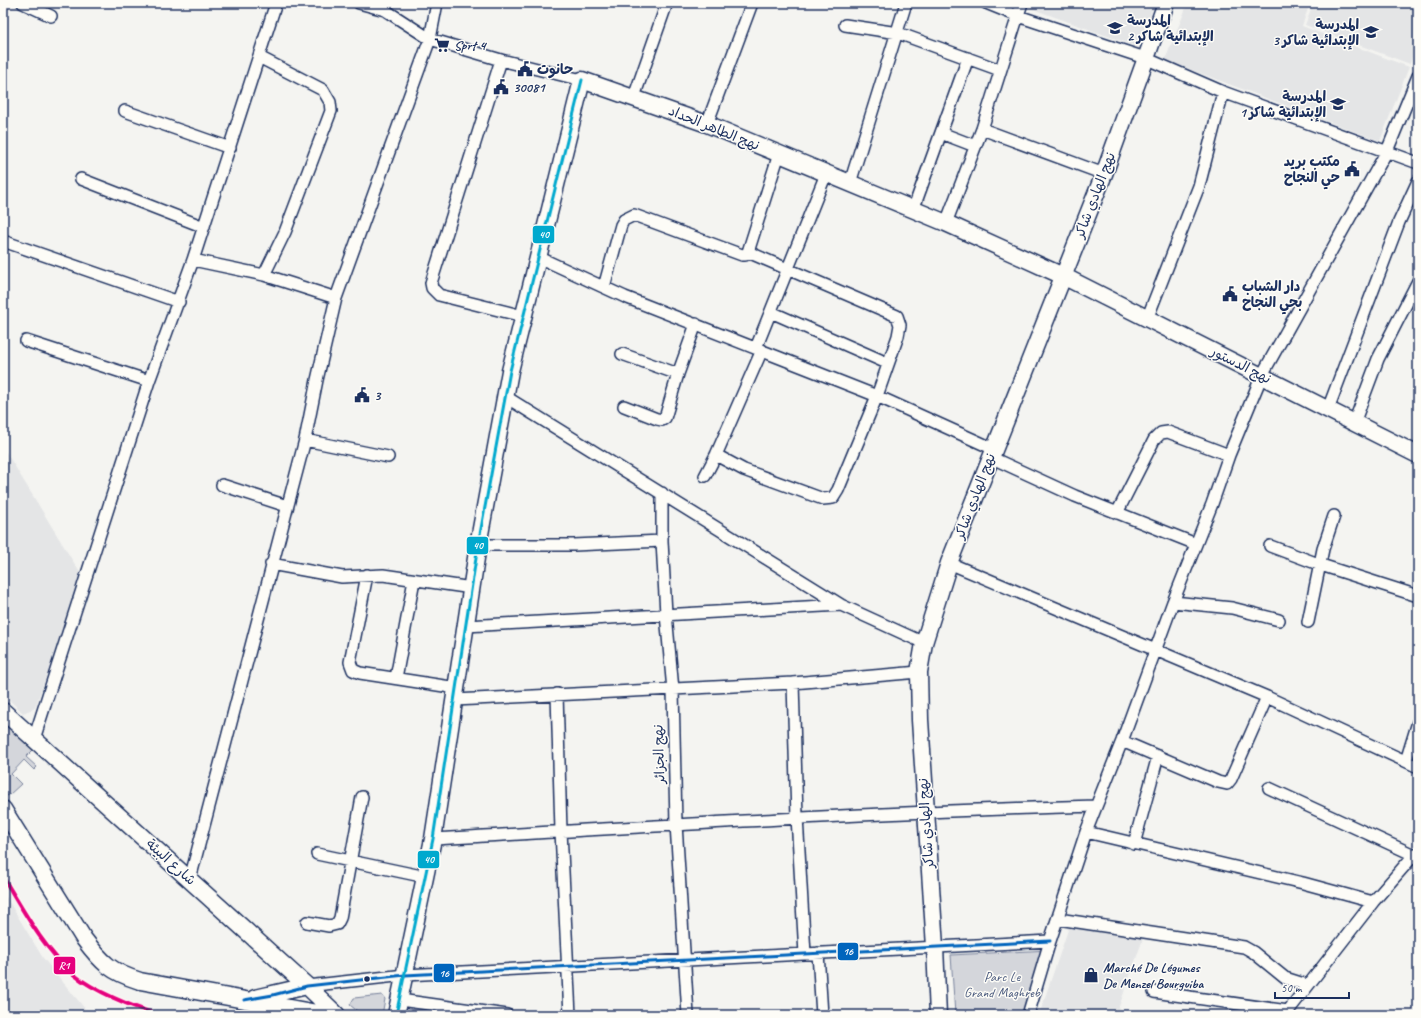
<svg xmlns="http://www.w3.org/2000/svg" width="1421" height="1018" viewBox="0 0 1421 1018" font-family="Caveat,'Playpen Sans Arabic',sans-serif">
	<rect width="100%" height="100%" fill="#f4f4f1"/>
	<filter id="ink" filterUnits="userSpaceOnUse"><feTurbulence type="fractalNoise" baseFrequency=".025" numOctaves="2"/><feDisplacementMap in="SourceGraphic" scale="8" xChannelSelector="R" yChannelSelector="G"/><feConvolveMatrix kernelMatrix="1 2 1 2 8 2 1 2 1" color-interpolation-filters="sRGB"/></filter>
	<g filter="url(#ink)">
		<path fill="#e4e5e6" d="M 1032,3 L 1155,3 L 1138,47 L 1030,8 Z
			M 1188,3 L 1310,3 L 1302,26 L 1409,67 L 1380,141 L 1165,60 Z
			M 1313,3 L 1418,3 L 1418,39 L 1410,64 L 1305,25 Z
			M 3,447 L 82,576 L 35,708 L 23,713 L 3,694 Z
			M 3,892 L 43,958 L 86,1010 L 92,1015 L 3,1015 Z
			M 1070,924 L 1144,936 L 1116,1015 L 1039,1015 Z"/>
		<path fill="#d4d6db" stroke="#78829c" d="M 3,722 L 33,750 L 26,757 L 37,767 L 34,770 L 24,760 L 11,774 L 21,784 L 9,795 L 4,797 Z
			M 1049,950 L 1028,1015 L 955,1015 L 951,955 Z
			M 382,995 L 385,999 L 382,1015 L 362,1015 L 350,1005 L 354,998 Z"/>
		<g fill="none" stroke-linecap="round" stroke-linejoin="round">
			<g stroke="#1b2f5e" stroke-width="14">
				<path id="street" d="M 23,3 L 51,16
					M 359,3 L 385,10 L 430,39 L 501,60 L 582,80
					M 986,3 L 1018,16 L 1145,58 L 1223,92 L 1418,163
					M 845,25 L 898,33 L 1000,70
					M 259,57 L 323,90 L 330,102 L 331,111 L 285,232 L 264,275
					M 501,60 L 431,283 L 432,288 L 439,295 L 523,316
					M 634,97 L 667,3
					M 125,111 L 230,148
					M 707,124 L 752,3
					M 982,129 L 1104,174
					M 941,133 L 975,146
					M 81,179 L 204,227
					M 850,183 L 906,3
					M 913,210 L 968,58
					M 946,223 L 982,129 L 1022,3
					M 3,241 L 179,302
					M 748,252 L 779,154
					M 538,257 L 625,297 L 877,396 L 994,449
					M 193,260 L 264,275 L 336,298
					M 604,287 L 621,225 L 624,220 L 634,215 L 742,255 L 745,255 L 748,252 L 897,316 L 900,325 L 898,336 L 877,396 L 838,490 L 833,498 L 823,499 L 744,470 L 716,455
					M 771,312 L 887,363
					M 1147,319 L 1199,186 L 1223,92
					M 26,341 L 149,381
					M 756,348 L 826,174
					M 622,354 L 678,374
					M 506,397 L 841,605 L 924,643
					M 624,406 L 657,419 L 662,420 L 665,418 L 678,374 L 696,324
					M 1328,409 L 1399,222 L 1418,181
					M 1354,423 L 1378,359 L 1418,281
					M 305,440 L 388,457
					M 990,457 L 1075,496 L 1196,544
					M 705,476 L 716,455 L 762,350
					M 222,485 L 287,506
					M 662,493 L 662,541 L 666,614 L 673,690 L 676,824 L 688,1015
					M 1117,513 L 1154,440 L 1161,433 L 1168,432 L 1229,455
					M 478,545 L 574,545 L 662,541
					M 1270,546 L 1321,565 L 1418,596
					M 949,563 L 1267,697 L 1418,767
					M 271,564 L 342,577 L 383,575 L 472,588
					M 367,575 L 350,662 L 353,670 L 360,673 L 457,688
					M 1173,602 L 1232,608 L 1279,620
					M 1308,622 L 1323,549 L 1334,516
					M 466,626 L 841,605
					M 396,678 L 414,580
					M 793,683 L 797,817 L 805,954
					M 557,694 L 561,831 L 570,1015
					M 455,700 L 793,683 L 919,672
					M 34,739 L 149,381 L 193,260 L 276,3
					M 1122,741 L 1218,782 L 1227,784 L 1231,779 L 1267,697
					M 1406,761 L 1418,722
					M 1269,788 L 1414,855
					M 1086,832 L 1303,883 L 1373,902
					M 433,839 C 654,826 875,812 1096,806
					M 1134,844 L 1158,756
					M 317,854 L 426,877
					M 190,879 L 305,440 L 317,380 L 336,298 L 430,39 L 437,3
					M 1058,919 L 1244,947 L 1253,952 L 1285,978 L 1307,985
					M 307,922 L 329,926 L 337,924 L 340,918 L 362,797
					M 818,953 L 822,1015
					M 307,986 L 405,975 L 1050,941
					M 1154,992 L 1288,1011
					M 400,1000 L 507,1015
					M 1028,1015 L 1050,941 L 1086,832 L 1122,741 L 1173,602 L 1212,504 L 1229,455 L 1262,375 L 1387,151 L 1418,76
					M 1285,1015 L 1373,902 L 1414,855 L 1418,853"/>
			</g>
			<g stroke="#1b2f5e" stroke-width="19">
				<path id="secondary" d="M 3,711 L 307,986 L 337,1015
					M 3,809 L 84,939 C 102,963 111,972 140,981 L 328,1015
					M 255,998 L 307,986
					M 396,1015 L 433,839 L 478,545 L 510,371 L 582,80 L 707,124 L 946,223 L 1063,276 L 1418,455
					M 938,1015 L 935,947 L 920,720 L 919,672 L 924,643 L 949,563 L 1104,174 L 1166,3"/>
			</g>
			<use href="#street" stroke="#fdfcf7" stroke-width="11"/>
			<use href="#secondary" stroke="#fdfcf7" stroke-width="16"/>
			<g stroke="#fdfcf7" stroke-width="6">
				<path id="bus-1" d="M 244,1000 L 273,995 L 307,986 L 405,975 L 1050,941"/>
			</g>
			<g stroke="#fdfcf7" stroke-width="6">
				<path id="bus-2" d="M 396,1015 L 433,839 L 478,545 L 510,371 L 582,80"/>
			</g>
			<use href="#bus-1" stroke="#0065bd" stroke-width="3"/>
			<use href="#bus-2" stroke="#00a9ce" stroke-width="3"/>
			<g stroke="#fdfcf7" stroke-width="7">
				<path id="rail-1" d="M 3,877 C 23,910 43,948 73,974 C 94,991 132,1007 159,1015"/>
			</g>
			<use href="#rail-1" stroke="#e5007d" stroke-width="4"/>
		</g>
	</g>
	<defs>
		<g id="school-bare" transform="scale(1.2)"><path d="M0-5L7-2L0 1L-7-2ZM-4 1L0 2.5L4 1V4Q0 6-4 4Z" fill="#1b2f5e" stroke="#fdfcf7" stroke-width="2.5" paint-order="stroke"/></g>
		<g id="supermarket-bare" transform="scale(1.2)"><path d="M-6-5.5h2.5l.6 2H6L4.5 2H-2.5L-4.4-4H-6ZM-1.5 3.2a1.3 1.3 0 1 0 .1 0ZM3 3.2a1.3 1.3 0 1 0 .1 0Z" fill="#1b2f5e" stroke="#fdfcf7" stroke-width="2.5" paint-order="stroke"/></g>
		<g id="civic-bare" transform="scale(1.2)"><path d="M-.6-6.5H3V-4.5H.6V-3L4-1V1h2V6H-6V1h2V-1L-.6-3ZM-1.2 2.5V6h2.4V2.5Z" fill="#1b2f5e" stroke="#fdfcf7" stroke-width="2.5" paint-order="stroke"/></g>
		<g id="shop-bare" transform="scale(1.2)"><path d="M-5-2.5h2.3a2.7 3.5 0 0 1 5.4 0H5L5.5 6h-11ZM-1.5-2.5h3a1.5 2.3 0 0 0-3 0Z" fill="#1b2f5e" stroke="#fdfcf7" stroke-width="2.5" paint-order="stroke"/></g>
	</defs>
	<g fill-rule="evenodd">
		<use href="#school-bare" x="1115" y="28"/>
		<use href="#school-bare" x="1371" y="32"/>
		<use href="#supermarket-bare" x="442" y="45"/>
		<use href="#civic-bare" x="525" y="69"/>
		<use href="#civic-bare" x="501" y="87"/>
		<use href="#school-bare" x="1338" y="104"/>
		<use href="#civic-bare" x="1352" y="169"/>
		<use href="#civic-bare" x="1230" y="294"/>
		<use href="#civic-bare" x="362" y="395"/>
		<use href="#shop-bare" x="1091" y="975"/>
	</g>
	<circle fill="#1b2f5e" stroke="#fdfcf7" stroke-width="1.5" cx="367" cy="979" r="3.5"/>
	<g text-anchor="middle" dominant-baseline="central" stroke-width="3" stroke-linejoin="round" paint-order="stroke">
		<g font-size="14" font-weight="bold" fill="#1b2f5e" stroke="#fdfcf7" text-anchor="start">
			<text x="1127" y="20">المدرسة<tspan x="1127" dy="16">الإبتدائية شاكر 2</tspan></text>
			<text x="1359" y="24" text-anchor="end">المدرسة<tspan x="1359" dy="16">الإبتدائية شاكر 3</tspan></text>
			<text x="454" y="45">Sprt 4</text>
			<text x="537" y="69">حانوت</text>
			<text x="513" y="87">30081</text>
			<text x="1326" y="96" text-anchor="end">المدرسة<tspan x="1326" dy="16">الإبتدائية شاكر 1</tspan></text>
			<text x="1340" y="161" text-anchor="end">مكتب بريد<tspan x="1340" dy="16">حي النجاح</tspan></text>
			<text x="1242" y="286">دار الشباب<tspan x="1242" dy="16">بحي النجاح</tspan></text>
			<text x="374" y="395">3</text>
			<text x="1103" y="967">Marché De Légumes<tspan x="1103" dy="16">De Menzel Bourguiba</tspan></text>
		</g>
		<g font-size="14" fill="#1b2f5e" stroke="#fdfcf7">
			<text transform="translate(714 128) rotate(22)">نهج الطاهر الحداد</text>
			<text transform="translate(1095 195) rotate(-69)">نهج الهادي شاكر</text>
			<text transform="translate(1241 365) rotate(27)">نهج الدستور</text>
			<text transform="translate(975 496) rotate(-69)">نهج الهادي شاكر</text>
			<text transform="translate(659 754) rotate(-92)">نهج الجزائر</text>
			<text transform="translate(926 823) rotate(-94)">نهج الهادي شاكر</text>
			<text transform="translate(171 862) rotate(42)">شارع البيئة</text>
		</g>
		<g font-size="14" fill="#49597d" stroke="#fdfcf7">
			<text x="1002" y="976">Parc Le<tspan x="1002" dy="16">Grand Maghreb</tspan></text>
		</g>
	</g>
	<g stroke="#fdfcf7" stroke-width="1.5">
		<rect x="532" y="225" width="23" height="19" rx="4" fill="#00a9ce"/>
		<rect x="466" y="536" width="23" height="19" rx="4" fill="#00a9ce"/>
		<rect x="417" y="850" width="23" height="19" rx="4" fill="#00a9ce"/>
		<rect x="837" y="942" width="22" height="19" rx="4" fill="#0065bd"/>
		<rect x="53" y="956" width="23" height="19" rx="4" fill="#e5007d"/>
		<rect x="433" y="963" width="22" height="20" rx="4" fill="#0065bd"/>
	</g>
	<g font-size="11" text-anchor="middle" font-weight="bold" fill="#fff">
		<text x="544" y="238">40</text>
		<text x="478" y="549">40</text>
		<text x="429" y="863">40</text>
		<text x="848" y="955">16</text>
		<text x="64" y="969">R1</text>
		<text x="444" y="977">16</text>
	</g>
	<rect width="1421" height="1018" fill="none" stroke="#fdfcf7" stroke-width="16"/>
	<rect x="8" y="8" width="1405" height="1002" fill="none" stroke="#1b2f5e" stroke-width="1.5" filter="url(#ink)"/>
	<path d="M1275 992v6h74v-6" fill="none" stroke="#1b2f5e" stroke-width="2"/>
	<text x="1281" y="992" font-size="12" fill="#1b2f5e" stroke="#fdfcf7" stroke-width="3" paint-order="stroke">50 m</text>
</svg>
